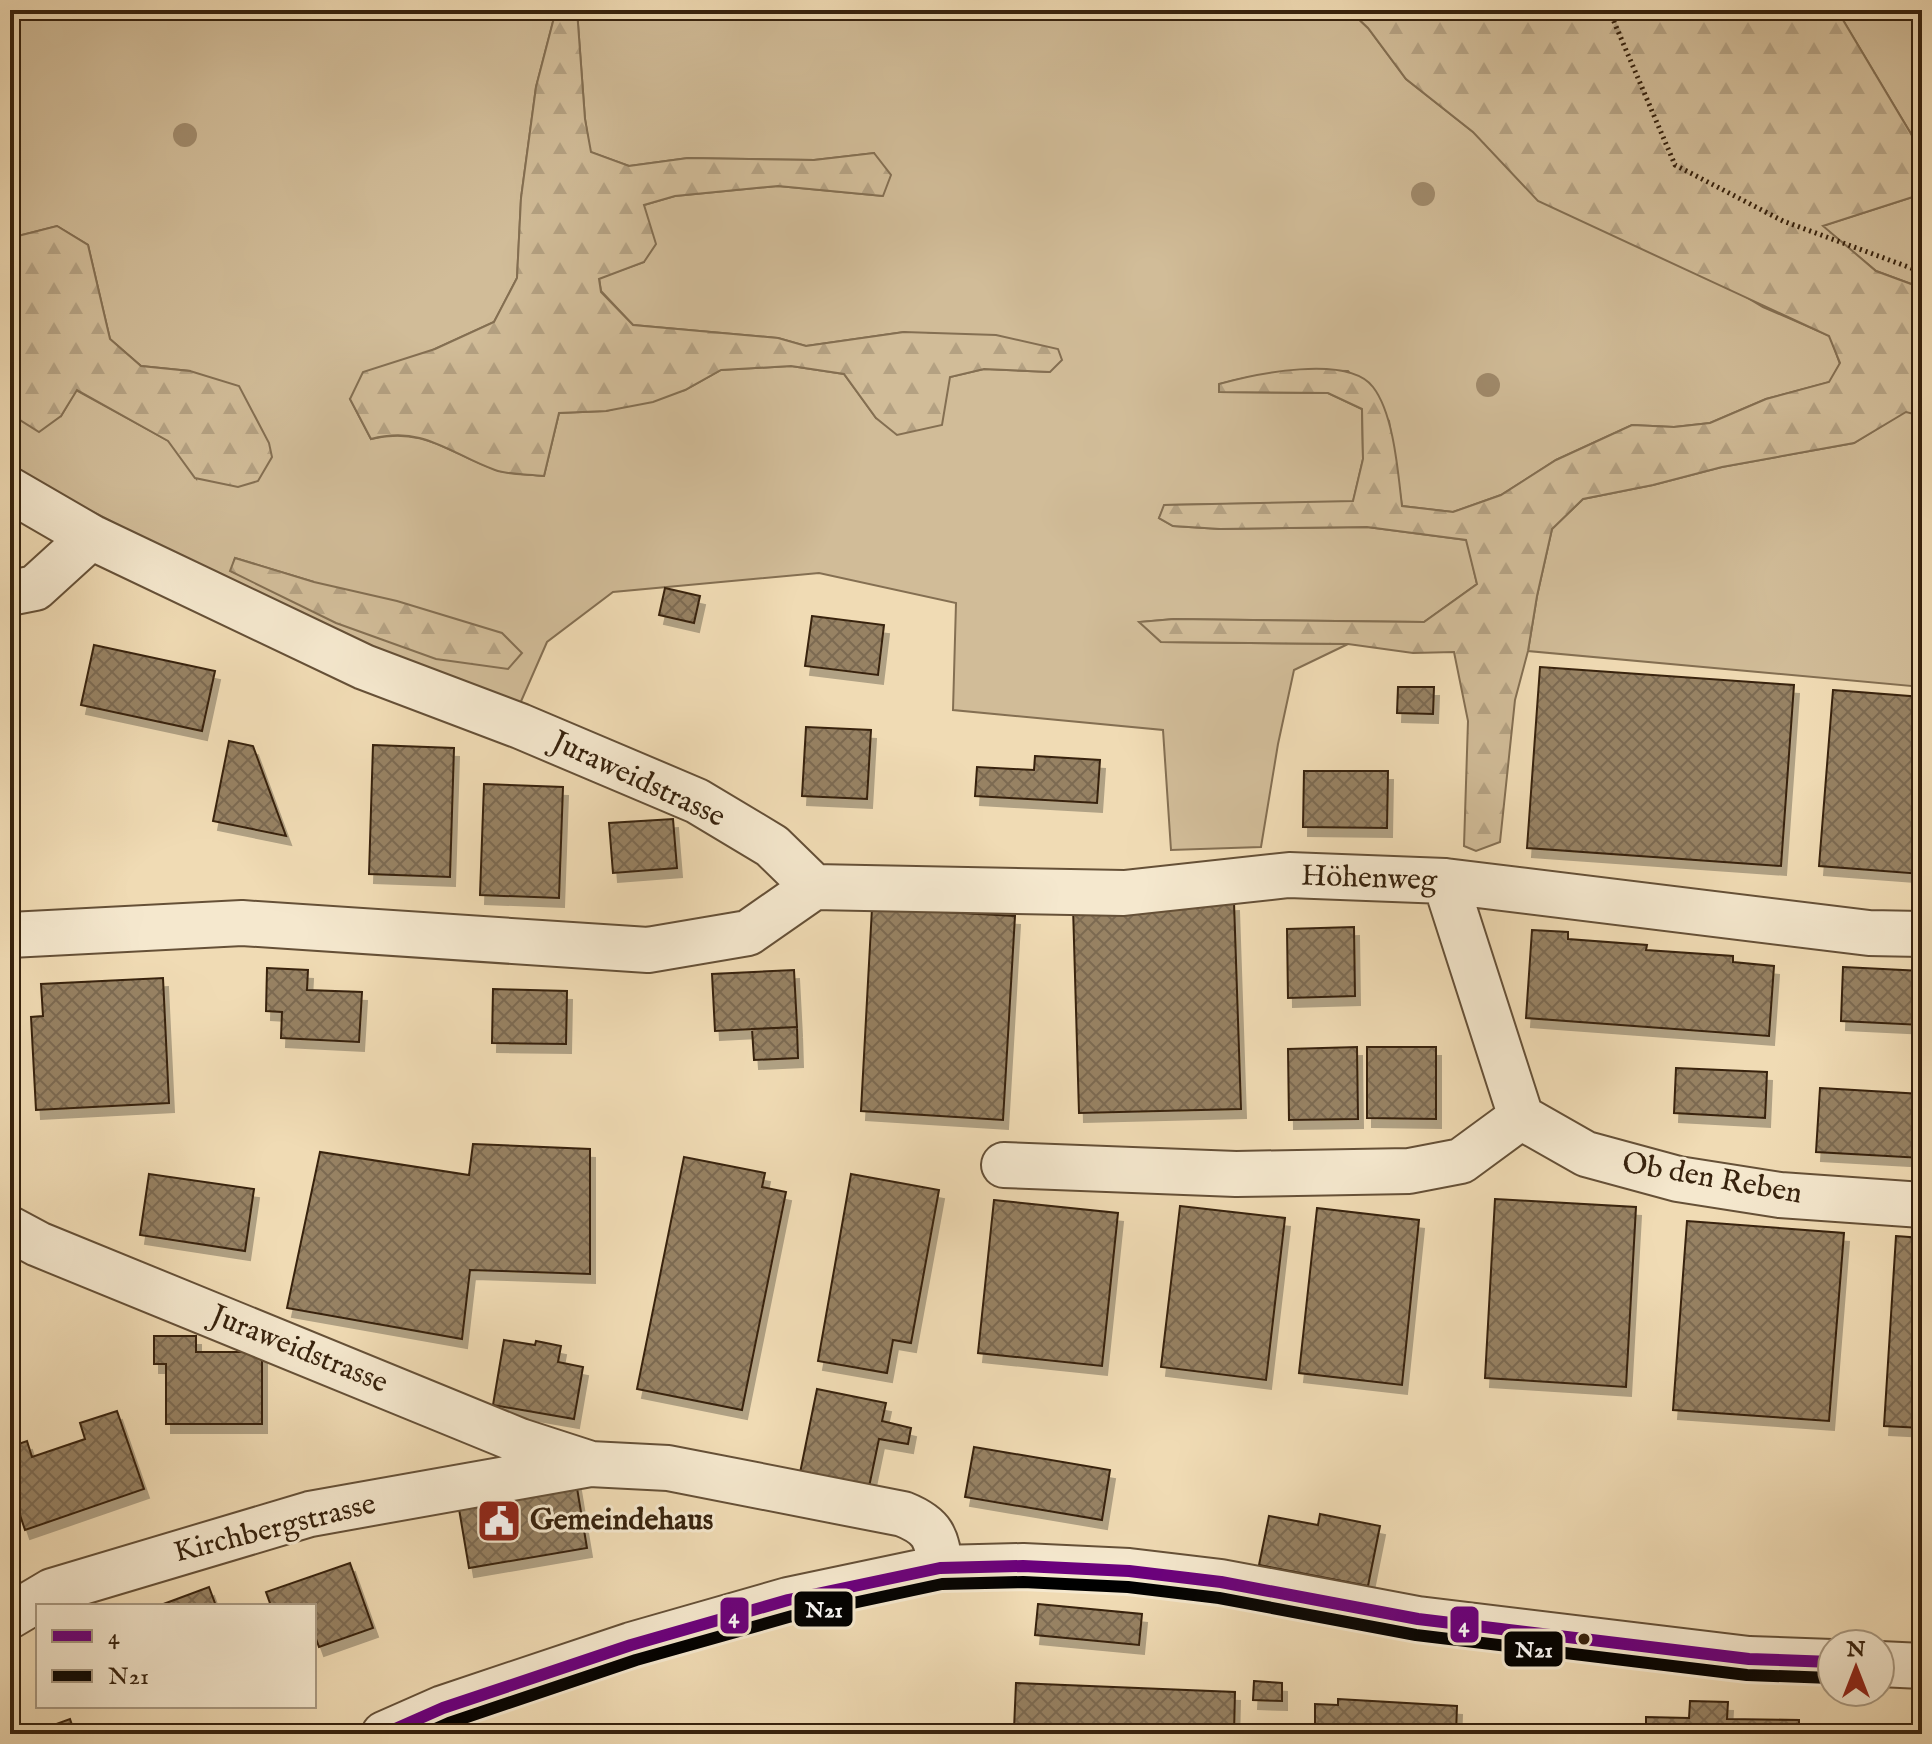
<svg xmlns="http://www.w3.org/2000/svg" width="1932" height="1744" viewBox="0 0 1932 1744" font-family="'IM FELL English',serif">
	<defs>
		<pattern id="forest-firs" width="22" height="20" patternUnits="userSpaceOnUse" patternTransform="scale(2)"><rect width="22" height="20" fill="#d1bc98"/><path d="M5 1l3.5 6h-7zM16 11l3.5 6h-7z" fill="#b4a182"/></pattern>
		<pattern id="building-cross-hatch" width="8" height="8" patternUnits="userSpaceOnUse" patternTransform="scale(2)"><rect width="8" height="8" fill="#978264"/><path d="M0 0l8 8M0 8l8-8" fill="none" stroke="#7c6a51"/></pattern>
		<filter id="shadow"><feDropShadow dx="5" dy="9" stdDeviation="0" flood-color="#0004"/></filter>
	</defs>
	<rect width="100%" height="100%" fill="#f0dbb4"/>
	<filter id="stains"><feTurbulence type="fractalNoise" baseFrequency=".0025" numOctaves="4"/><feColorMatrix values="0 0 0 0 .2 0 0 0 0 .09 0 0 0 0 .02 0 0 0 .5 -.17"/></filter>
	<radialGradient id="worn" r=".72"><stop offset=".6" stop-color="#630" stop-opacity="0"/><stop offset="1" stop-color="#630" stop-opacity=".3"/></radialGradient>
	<path fill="#d1bc98" stroke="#846f52" stroke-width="2" fill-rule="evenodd" d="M 10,10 L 202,10 L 206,18 L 228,10 L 556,10 L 536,87 L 521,198 L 517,278 L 494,322 L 435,349 L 350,399 L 371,439 C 424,426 450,454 494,469 C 509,475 528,474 544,476 L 559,413 L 606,411 L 685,390 L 721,370 L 791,366 L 844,374 L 876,418 L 950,377 L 984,369 L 1050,372 L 904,332 L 806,346 L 778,338 L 633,325 L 601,291 L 599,278 L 644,262 L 644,205 L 675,196 L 778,186 L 882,196 L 874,153 L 814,160 L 688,158 L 629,166 L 590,152 L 585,119 L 577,10 L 1349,10 L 1368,28 L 1406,79 L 1473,132 L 1763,307 L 1830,336 L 1840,364 L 1830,382 L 1766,399 L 1710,423 L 1674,427 L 1632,425 L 1556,460 L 1501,495 L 1453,512 L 1402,506 L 1389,421 L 1348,371 C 1304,370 1262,372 1220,384 L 1220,392 L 1328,393 L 1362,409 L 1363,459 L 1353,502 L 1165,505 L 1159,518 L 1173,526 L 1220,529 L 1367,527 L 1467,540 L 1477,584 L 1424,622 L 1174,619 L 1140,622 L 1161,642 L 1348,644 L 1294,670 L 1278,744 L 1261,847 L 1171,850 L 1163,730 L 953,710 L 956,603 L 819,573 L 613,592 L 547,642 L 519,706 L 368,658 L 99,515 L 10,471 L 10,379 L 61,416 L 76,390 L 169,441 L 196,478 L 190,371 L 141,366 L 110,339 L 88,245 L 57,226 L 10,238 ZM 235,558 L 314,582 L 269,589 L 231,571 Z
		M 1837,10 L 1922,10 L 1922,162 L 1917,144 Z
		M 1922,194 L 1922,288 L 1876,271 L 1822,226 Z
		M 1906,411 L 1922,416 L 1922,687 L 1528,651 L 1537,596 L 1552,529 L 1583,499 L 1653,485 L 1722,467 L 1854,443 Z"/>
	<path fill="url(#forest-firs)" stroke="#846f52" stroke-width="2" d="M 556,10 L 577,10 L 585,119 L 591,152 L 629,166 L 688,158 L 814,160 L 874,153 L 891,175 L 883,196 L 778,186 L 675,196 L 644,205 L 656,244 L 644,262 L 599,279 L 601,292 L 633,325 L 778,338 L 806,346 L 904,332 L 996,335 L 1058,349 L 1062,360 L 1050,372 L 984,369 L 950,377 L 942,425 L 897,435 L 876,418 L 844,374 L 791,366 L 721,370 L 685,390 L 653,402 L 606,411 L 559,413 L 544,476 C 528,474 509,475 495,470 C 450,454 424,425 371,439 L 350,399 L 363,372 L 435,349 L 494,322 L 517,278 L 521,198 L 536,87 Z
		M 1349,10 L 1837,10 L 1917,144 L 1922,162 L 1922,194 L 1823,226 L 1876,271 L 1922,288 L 1922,416 L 1906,412 L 1854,443 L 1722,467 L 1653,485 L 1583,499 L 1552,529 L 1537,596 L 1528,651 L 1515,700 L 1500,842 L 1476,851 L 1464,846 L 1468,721 L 1454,652 L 1413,653 L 1348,644 L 1161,642 L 1139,622 L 1174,619 L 1424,622 L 1477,584 L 1466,540 L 1367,527 L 1220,529 L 1173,526 L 1159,518 L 1164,505 L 1353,501 L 1363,459 L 1362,409 L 1328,393 L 1219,392 L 1219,384 C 1254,374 1348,354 1373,387 C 1394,414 1398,473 1402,506 L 1453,512 L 1501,495 L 1556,460 L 1632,425 L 1674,427 L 1710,423 L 1766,399 L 1829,382 L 1840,363 L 1829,336 L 1538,201 L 1473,132 L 1406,79 L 1368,28 Z
		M 57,226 L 88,245 L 110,339 L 141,366 L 190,371 L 239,386 L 269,443 L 272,457 L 258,481 L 238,487 L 195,478 L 168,441 L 77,390 L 61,416 L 39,432 L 20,420 L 10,379 L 10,238 Z
		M 235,558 L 314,582 L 397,601 L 502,633 L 522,653 L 508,669 L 436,659 L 336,623 L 230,571 Z"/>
	<path fill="url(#building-cross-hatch)" stroke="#37220d" stroke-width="2" filter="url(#shadow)" d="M 665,588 L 700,596 L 694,623 L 659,615 Z
		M 812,616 L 884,625 L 878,675 L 805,666 Z
		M 94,645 L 215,671 L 202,731 L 81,705 Z
		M 1540,667 L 1794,685 L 1781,866 L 1527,848 Z
		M 1398,687 L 1434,687 L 1433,714 L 1397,713 Z
		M 1833,690 L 1922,697 L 1922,874 L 1819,866 Z
		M 806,727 L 871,730 L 867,799 L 802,796 Z
		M 229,741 L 253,746 L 286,836 L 213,821 Z
		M 373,745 L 454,748 L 450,877 L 369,874 Z
		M 1035,756 L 1100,760 L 1097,803 L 975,796 L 977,767 L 1034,770 Z
		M 1304,771 L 1388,771 L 1387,828 L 1303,827 Z
		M 484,784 L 563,787 L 559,898 L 480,895 Z
		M 673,819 L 677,868 L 613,873 L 609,823 Z
		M 1234,902 L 1241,1109 L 1079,1113 L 1073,907 Z
		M 872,908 L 1015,916 L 1003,1120 L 861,1111 Z
		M 1354,927 L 1355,996 L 1288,998 L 1287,929 Z
		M 1532,930 L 1568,932 L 1568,939 L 1647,945 L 1646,950 L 1733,956 L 1733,962 L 1774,966 L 1769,1036 L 1526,1018 Z
		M 1843,967 L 1922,971 L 1922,1025 L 1841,1021 Z
		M 267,968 L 308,970 L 307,990 L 362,992 L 359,1042 L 281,1038 L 282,1012 L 266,1011 Z
		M 794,970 L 797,1027 L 715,1031 L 712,974 Z
		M 163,978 L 169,1103 L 36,1110 L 31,1017 L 43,1016 L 41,984 Z
		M 493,989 L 567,991 L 566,1044 L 492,1043 Z
		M 797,1027 L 798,1058 L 754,1060 L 752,1029 Z
		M 1357,1047 L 1358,1119 L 1289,1120 L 1288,1049 Z
		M 1367,1047 L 1436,1047 L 1436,1119 L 1367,1118 Z
		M 1676,1068 L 1767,1072 L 1765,1118 L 1674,1113 Z
		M 1820,1088 L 1922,1094 L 1922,1158 L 1816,1152 Z
		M 473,1144 L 590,1149 L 590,1274 L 470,1270 L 462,1339 L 287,1308 L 320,1152 L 469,1175 Z
		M 684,1157 L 765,1173 L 762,1187 L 786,1192 L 742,1410 L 637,1389 Z
		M 149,1174 L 254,1189 L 245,1251 L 140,1235 Z
		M 851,1174 L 939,1190 L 911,1343 L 893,1340 L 887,1373 L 818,1361 Z
		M 1495,1199 L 1636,1207 L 1626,1387 L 1485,1378 Z
		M 994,1200 L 1118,1213 L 1102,1366 L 978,1353 Z
		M 1180,1206 L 1285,1218 L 1266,1380 L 1161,1367 Z
		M 1317,1208 L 1419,1220 L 1402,1385 L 1299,1373 Z
		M 1687,1221 L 1844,1233 L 1829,1421 L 1673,1410 Z
		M 1896,1236 L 1922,1238 L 1922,1428 L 1884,1426 Z
		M 154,1336 L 196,1336 L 196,1352 L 262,1352 L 262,1424 L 166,1424 L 166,1364 L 154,1364 Z
		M 504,1340 L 535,1345 L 536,1341 L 561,1346 L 558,1362 L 583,1367 L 574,1419 L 493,1405 Z
		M 817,1389 L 886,1403 L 882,1421 L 911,1428 L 908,1444 L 879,1439 L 869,1487 L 800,1473 Z
		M 117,1411 L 144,1489 L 25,1530 L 10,1485 L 10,1447 L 27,1441 L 32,1457 L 85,1439 L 80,1423 Z
		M 974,1447 L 1110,1470 L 1102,1520 L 965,1497 Z
		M 576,1482 L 587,1548 L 469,1568 L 458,1503 Z
		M 1320,1514 L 1380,1526 L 1368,1586 L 1259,1565 L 1269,1516 L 1318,1525 Z
		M 350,1563 L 373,1628 L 319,1647 L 314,1633 L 314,1606 L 271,1606 L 266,1592 Z
		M 209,1587 L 216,1606 L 158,1606 Z
		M 1038,1604 L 1142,1614 L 1139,1645 L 1035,1635 Z
		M 1254,1681 L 1282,1683 L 1282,1701 L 1253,1700 Z
		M 1016,1683 L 1235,1692 L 1234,1734 L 1135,1734 L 1014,1729 Z
		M 1338,1699 L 1457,1706 L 1456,1734 L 1338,1734 L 1338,1724 L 1315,1724 L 1315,1704 L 1338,1705 Z
		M 1690,1701 L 1728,1702 L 1727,1719 L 1799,1720 L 1799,1734 L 1646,1734 L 1646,1717 L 1689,1718 Z
		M 1915,1706 L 1922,1707 L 1922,1734 L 1914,1734 Z
		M 70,1719 L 75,1734 L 29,1734 Z"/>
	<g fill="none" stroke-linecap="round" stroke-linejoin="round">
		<g stroke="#655037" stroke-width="48">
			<path id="minor" d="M 10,490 L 91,537 L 364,667 L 520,726 L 697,801 L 772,846 L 814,887
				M 10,593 L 35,588 L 91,537
				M 1445,881 L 1521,1117 L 1586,1154 L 1678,1179 L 1780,1195 L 1922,1205
				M 814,887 L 1124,893 L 1289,875 L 1445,881 L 1869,933 L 1922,934
				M 10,935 L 242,923 L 648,950 L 748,933 L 814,887
				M 1004,1165 L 1236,1174 L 1409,1171 L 1461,1161 L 1521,1117
				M 10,1229 L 38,1244 L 520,1441 L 588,1463
				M 10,1616 L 52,1591 L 310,1514 L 590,1464 L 668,1468 L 903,1514 C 933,1526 937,1537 940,1568
				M 1880,1664 L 1922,1666
				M 384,1734 L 443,1708 L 631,1645 L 788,1600 L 940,1568 L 1023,1566 L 1129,1571 L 1221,1582 L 1418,1619 L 1749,1659 L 1832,1662"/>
		</g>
		<path stroke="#37220d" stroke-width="5" stroke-dasharray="2 4" stroke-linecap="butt" d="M 1609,10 L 1675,165 L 1783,221 L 1922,272"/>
		<use href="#minor" stroke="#f5e8ce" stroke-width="44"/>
		<g stroke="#f5e8ce" stroke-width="18">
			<path id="bus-1" d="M 384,1734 L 443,1708 L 631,1645 L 788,1600 L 940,1568 L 1023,1566 L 1129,1571 L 1221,1582 L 1418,1619 L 1749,1659 L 1832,1662"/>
		</g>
		<g stroke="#f5e8ce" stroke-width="18">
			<path id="bus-2" d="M 424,1734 L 449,1723 L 636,1660 L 792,1616 L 942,1584 L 1023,1582 L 1128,1587 L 1219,1598 L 1416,1635 L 1747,1675 L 1831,1678"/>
		</g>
		<use href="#bus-1" stroke="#6b007d" stroke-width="12"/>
		<use href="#bus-2" stroke="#000" stroke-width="12"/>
	</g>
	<g fill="#a08a6b">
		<circle cx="185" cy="135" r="12"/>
		<circle cx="1423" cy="194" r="12"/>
		<circle cx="1488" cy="385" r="12"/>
	</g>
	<defs>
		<g id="civic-square" transform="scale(2.3)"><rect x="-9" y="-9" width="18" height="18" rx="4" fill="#8f2418" stroke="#f5e8ce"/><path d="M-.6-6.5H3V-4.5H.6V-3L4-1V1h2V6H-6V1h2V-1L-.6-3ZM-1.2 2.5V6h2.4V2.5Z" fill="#fff"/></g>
	</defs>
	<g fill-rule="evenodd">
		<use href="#civic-square" x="499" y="1521"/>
	</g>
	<circle fill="#37220d" stroke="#f5e8ce" stroke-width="3" cx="1584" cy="1639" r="7"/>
	<g text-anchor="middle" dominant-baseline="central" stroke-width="6" stroke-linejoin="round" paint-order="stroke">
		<g font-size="30" fill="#37220d" stroke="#f5e8ce">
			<text transform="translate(638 780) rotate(25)">Juraweidstrasse</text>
			<text transform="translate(1369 879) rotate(2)">Höhenweg</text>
			<text transform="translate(1712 1179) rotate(10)">Ob den Reben</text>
			<text transform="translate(299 1350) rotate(22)">Juraweidstrasse</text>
			<text transform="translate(275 1529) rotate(-14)">Kirchbergstrasse</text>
		</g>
		<g font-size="30" font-weight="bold" fill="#37220d" stroke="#f5e8ce" text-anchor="start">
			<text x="530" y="1521">Gemeindehaus</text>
		</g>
	</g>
	<g stroke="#f5e8ce" stroke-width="3">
		<rect x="793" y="1590" width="61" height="38" rx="8" fill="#000"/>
		<rect x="719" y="1596" width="31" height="39" rx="8" fill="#6b007d"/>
		<rect x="1449" y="1605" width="31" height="39" rx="8" fill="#6b007d"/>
		<rect x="1503" y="1630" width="61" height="38" rx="8" fill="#000"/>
	</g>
	<g font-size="22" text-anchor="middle" font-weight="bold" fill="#fff">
		<text x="824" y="1617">N21</text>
		<text x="734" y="1623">4</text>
		<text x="1464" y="1632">4</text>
		<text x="1534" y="1657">N21</text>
	</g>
	<rect width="1932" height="1744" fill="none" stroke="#f0dbb4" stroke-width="40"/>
	<rect x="12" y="12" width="1908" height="1720" fill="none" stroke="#37220d" stroke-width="4"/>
	<rect x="20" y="20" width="1892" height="1704" fill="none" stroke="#37220d" stroke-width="2"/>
	<rect x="36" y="1604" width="280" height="104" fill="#f5e8ce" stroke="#a99981" stroke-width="2"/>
	<rect x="52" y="1630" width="40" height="12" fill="#6b007d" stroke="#a99981" stroke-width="2"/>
	<text x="108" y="1644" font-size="24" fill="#37220d">4</text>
	<rect x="52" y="1670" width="40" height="12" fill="#000000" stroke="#a99981" stroke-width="2"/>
	<text x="108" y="1684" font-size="24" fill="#37220d">N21</text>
	<g transform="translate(1856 1668)"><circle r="38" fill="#f5e8ce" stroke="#a99981" stroke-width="2"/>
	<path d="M0-6L14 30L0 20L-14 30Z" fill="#8f2418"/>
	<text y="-12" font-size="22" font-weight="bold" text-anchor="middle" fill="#37220d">N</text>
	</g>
	<rect width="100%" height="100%" filter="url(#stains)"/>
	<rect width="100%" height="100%" fill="url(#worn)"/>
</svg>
